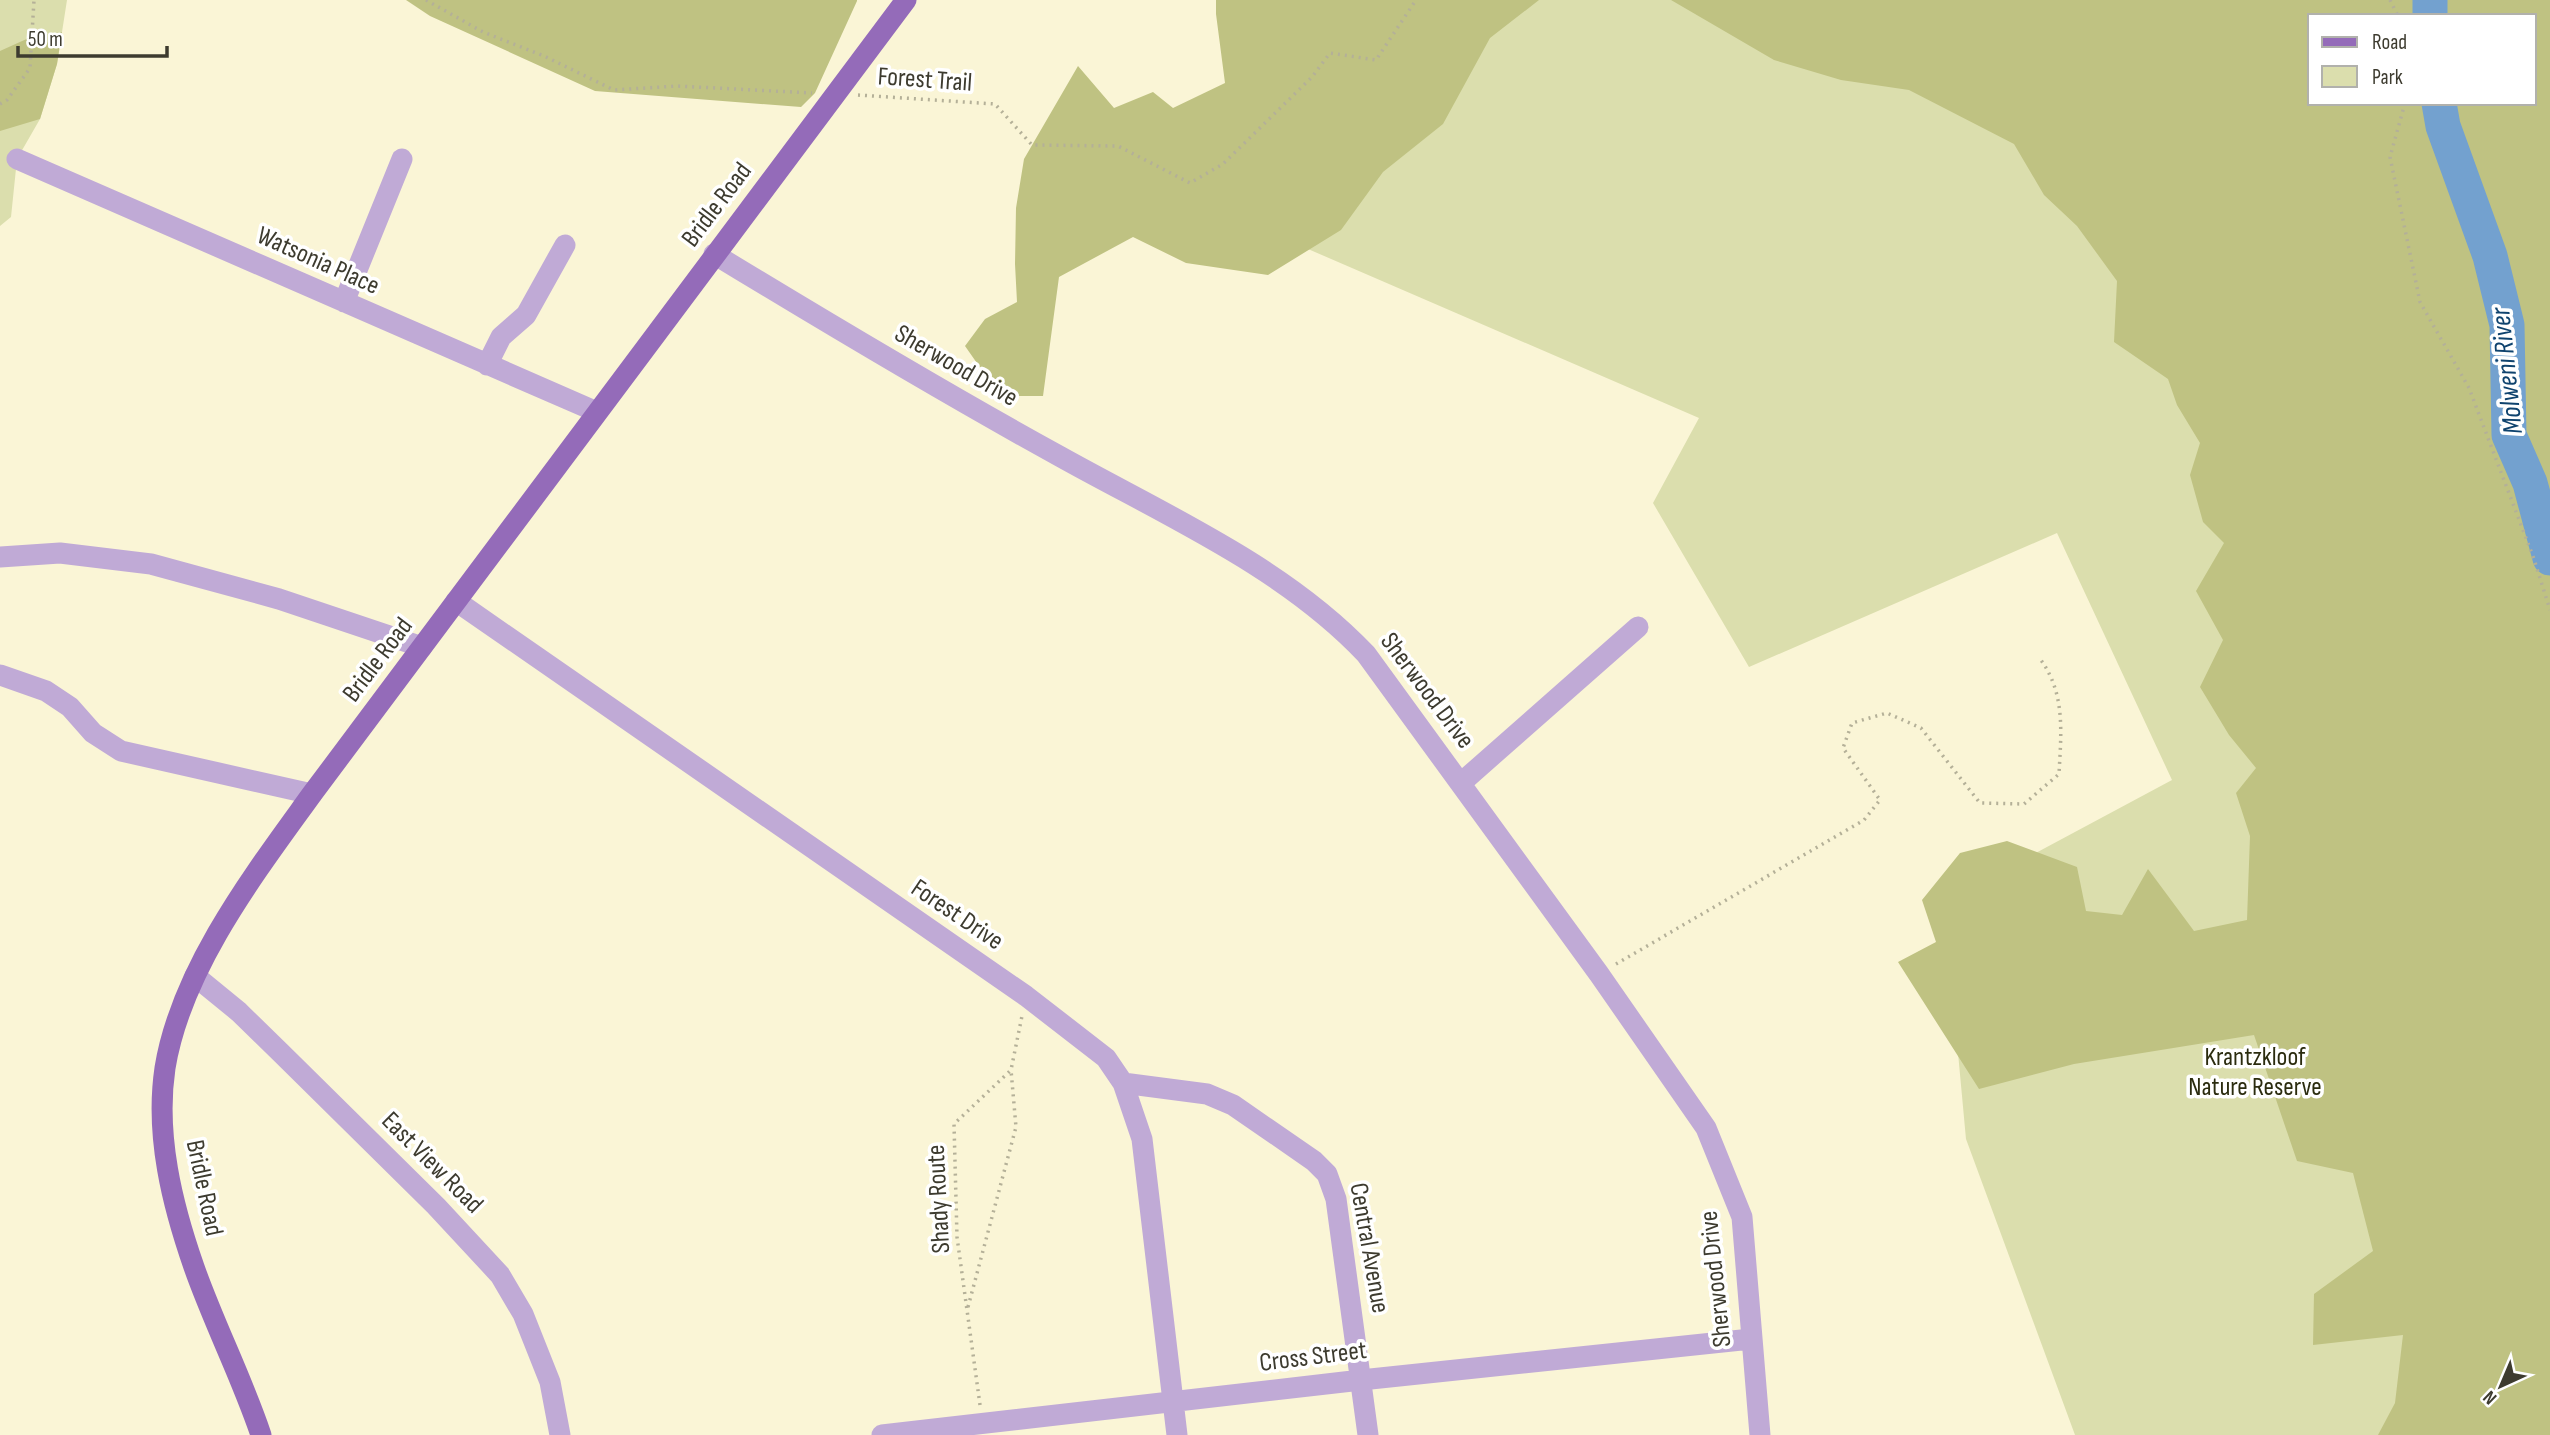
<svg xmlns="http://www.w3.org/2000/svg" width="2550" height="1435" viewBox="0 0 2550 1435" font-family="'Sofia Sans Condensed',sans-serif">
	<rect width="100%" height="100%" fill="#faf5d6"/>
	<path fill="#dbdead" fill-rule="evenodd" d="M 0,0 L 67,0 L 57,64 L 40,119 L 17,159 L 11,217 L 0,226 Z
		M 1221,0 L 2550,0 L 2550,1435 L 2075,1435 L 1966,1139 L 1944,902 L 2172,780 L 2057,533 L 1749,667 L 1653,503 L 1699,418 L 1308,249 ZM 2310,16 L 2534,16 L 2534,103 L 2310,103 Z"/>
	<path fill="#bfc282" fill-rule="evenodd" d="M 406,0 L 857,0 L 857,1 L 815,93 L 801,107 L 595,91 L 430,16 Z
		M 1216,0 L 1539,0 L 1490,38 L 1443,124 L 1383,172 L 1341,230 L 1268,275 L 1186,263 L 1133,237 L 1059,277 L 1043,396 L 1000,396 L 965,346 L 985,319 L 1017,302 L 1015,264 L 1016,208 L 1024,159 L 1078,66 L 1114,108 L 1153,92 L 1173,108 L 1225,83 L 1216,14 Z
		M 1671,0 L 2550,0 L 2550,1435 L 2378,1435 L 2395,1403 L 2403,1335 L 2313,1345 L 2314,1294 L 2373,1251 L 2353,1173 L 2297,1161 L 2254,1035 L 2074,1064 L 1979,1089 L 1898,962 L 1936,942 L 1922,900 L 1960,853 L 2007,841 L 2077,867 L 2086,911 L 2122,915 L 2148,869 L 2194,931 L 2247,920 L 2250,836 L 2236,793 L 2256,768 L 2229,735 L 2200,687 L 2223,640 L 2196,591 L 2224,543 L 2203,522 L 2190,475 L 2200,443 L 2177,405 L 2168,379 L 2114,342 L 2117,281 L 2077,226 L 2044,195 L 2014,144 L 1909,90 L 1841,80 L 1774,60 ZM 2310,16 L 2534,16 L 2534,103 L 2310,103 Z
		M 62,32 L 57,64 L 40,119 L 0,131 L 0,51 L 31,37 Z"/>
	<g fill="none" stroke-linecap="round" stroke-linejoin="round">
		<path stroke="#73a1cf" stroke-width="35" d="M 2430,16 L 2430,0
			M 2439,103 L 2443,126 L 2490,256 L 2507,325 L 2509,435 L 2530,483 L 2550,558"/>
		<path stroke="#b4b098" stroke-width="3.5" stroke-dasharray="2 5" stroke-linecap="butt" d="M 426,0 L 483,32 L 544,56 L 614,90 L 677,86 L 812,93
			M 2390,0 L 2398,16
			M 858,95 L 995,104 L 1032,145 L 1118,146 L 1190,183 L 1223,164 L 1312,77 L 1330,53 L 1376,60 L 1416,0
			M 2405,103 L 2390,157 L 2420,302 L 2469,388 L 2534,559 L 2550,610
			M 0,104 L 7,100 L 30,68 L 34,0
			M 1616,964 L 1864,820 L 1880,800 L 1843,748 L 1852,723 L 1887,713 L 1921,728 L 1980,803 L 2024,804 L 2059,774 C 2061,734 2066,693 2040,659
			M 968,1307 L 1016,1127 L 1011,1070
			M 980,1405 L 957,1237 L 954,1124 L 1011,1070 L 1022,1016"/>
		<path stroke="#c0aad6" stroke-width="21" d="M 17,159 L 597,412
			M 714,254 C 829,324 944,393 1061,457 C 1165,515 1284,567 1366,654 L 1599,974 L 1706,1128 L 1742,1217 L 1760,1435
			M 344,302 L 402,159
			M 487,365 L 501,337 L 526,315 L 565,245
			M 0,557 L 60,553 L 151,564 L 279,599 L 422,647
			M 456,601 L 1026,996 L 1106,1058 L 1123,1083 L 1142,1139 L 1177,1435
			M 0,675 L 46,691 L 70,707 L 93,733 L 121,751 L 312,794
			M 1461,783 L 1638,627
			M 195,976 L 239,1012 L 280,1052 L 436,1206 L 500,1275 L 523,1314 L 550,1382 L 560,1435
			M 1123,1083 L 1207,1094 L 1233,1105 L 1314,1161 L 1327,1174 L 1336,1199 L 1368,1435
			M 882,1435 L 1361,1380 L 1751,1339"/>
		<path stroke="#946bb9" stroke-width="21" d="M 261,1435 C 242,1378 214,1324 194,1267 C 172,1204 155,1135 165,1068 C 181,969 255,873 312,794 L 906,0"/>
	</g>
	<g text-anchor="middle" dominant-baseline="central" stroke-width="7" stroke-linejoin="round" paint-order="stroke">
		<g font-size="26" fill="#3d3b2f" stroke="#fff">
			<text transform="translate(925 80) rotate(4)">Forest Trail</text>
			<text transform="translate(717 205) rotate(-53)">Bridle Road</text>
			<text transform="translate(318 261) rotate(24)">Watsonia Place</text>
			<text transform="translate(956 366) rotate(30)">Sherwood Drive</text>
			<text transform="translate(378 660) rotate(-53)">Bridle Road</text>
			<text transform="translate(1427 691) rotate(53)">Sherwood Drive</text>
			<text transform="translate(957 915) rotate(34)">Forest Drive</text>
			<text transform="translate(432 1163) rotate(45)">East View Road</text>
			<text transform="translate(204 1188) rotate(78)">Bridle Road</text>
			<text transform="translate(939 1199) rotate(-93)">Shady Route</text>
			<text transform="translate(1369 1248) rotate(80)">Central Avenue</text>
			<text transform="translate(1716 1279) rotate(-96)">Sherwood Drive</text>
			<text transform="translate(1313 1357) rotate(-7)">Cross Street</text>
		</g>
		<g font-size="26" fill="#2b2c0f" stroke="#fff">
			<text x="2255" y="1057">Krantzkloof<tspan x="2255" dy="30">Nature Reserve</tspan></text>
		</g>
		<g font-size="28" font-style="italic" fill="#0f436e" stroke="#fff">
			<text transform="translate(2507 371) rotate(-96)">Molweni River</text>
		</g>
	</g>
	<rect x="2308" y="14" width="228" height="91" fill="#ffffff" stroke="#b1b1ac" stroke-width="2"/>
	<rect x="2322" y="37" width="35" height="10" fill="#946bb9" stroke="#b1b1ac" stroke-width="2"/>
	<text x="2372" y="49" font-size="21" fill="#3d3b2f">Road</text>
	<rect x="2322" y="66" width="35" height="21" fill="#dbdead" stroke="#b1b1ac" stroke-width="2"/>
	<text x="2372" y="84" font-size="21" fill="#3d3b2f">Park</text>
	<g transform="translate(2501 1386) rotate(224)" stroke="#ffffff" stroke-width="5" paint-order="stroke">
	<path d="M0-5L12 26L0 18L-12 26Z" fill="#3d3b2f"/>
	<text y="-10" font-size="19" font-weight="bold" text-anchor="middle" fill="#3d3b2f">N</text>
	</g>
	<path d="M18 46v10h149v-10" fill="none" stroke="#3d3b2f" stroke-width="3.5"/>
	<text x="28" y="46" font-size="21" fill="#3d3b2f" stroke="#ffffff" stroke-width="5" paint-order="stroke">50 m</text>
</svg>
